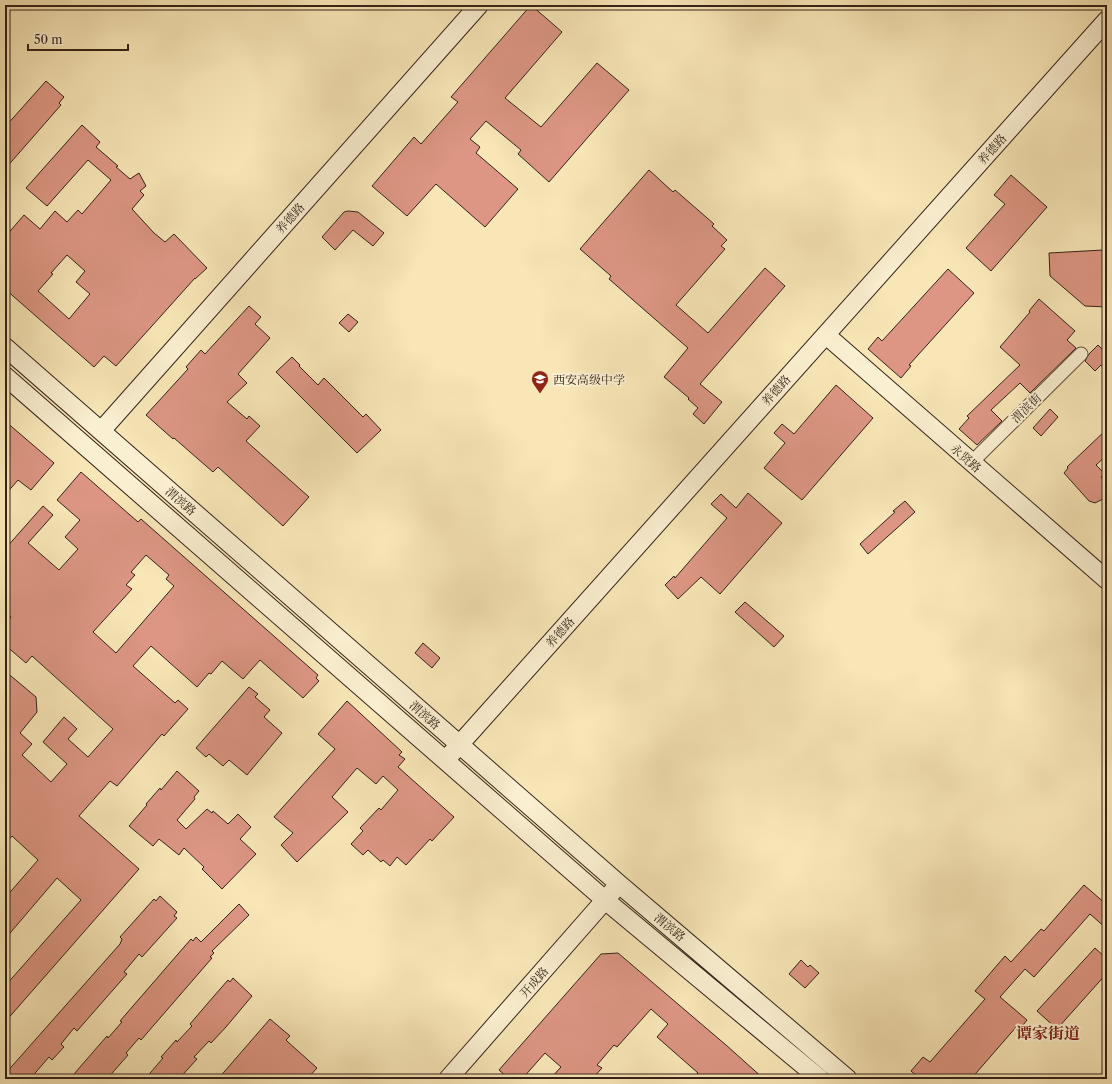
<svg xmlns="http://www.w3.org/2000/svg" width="1112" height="1084" viewBox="0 0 1112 1084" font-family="'Libre Caslon Text','Noto Serif SC',serif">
	<rect width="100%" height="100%" fill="#f8e6b7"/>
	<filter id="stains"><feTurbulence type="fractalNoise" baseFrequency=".005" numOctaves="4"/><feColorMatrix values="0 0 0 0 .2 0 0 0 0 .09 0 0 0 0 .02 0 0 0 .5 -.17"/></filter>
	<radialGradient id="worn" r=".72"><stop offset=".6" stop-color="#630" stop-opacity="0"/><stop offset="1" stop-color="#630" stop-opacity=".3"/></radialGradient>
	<path fill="#dc9683" stroke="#342219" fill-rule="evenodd" d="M 531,5 L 562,32 L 505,98 L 541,127 L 597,63 L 629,90 L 549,182 L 518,154 L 521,150 L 486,121 L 470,139 L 480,147 L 476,153 L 518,189 L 485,227 L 436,184 L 407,216 L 372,186 L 414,137 L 421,144 L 458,102 L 451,97 Z
		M 46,81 L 64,97 L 59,103 L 61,105 L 5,169 L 5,127 Z
		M 82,125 L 100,142 L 96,147 L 118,166 L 116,167 L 130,179 L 139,173 L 146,186 L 140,191 L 144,195 L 132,209 L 154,233 L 165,242 L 174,234 L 207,268 L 195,279 L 195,278 L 116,366 L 104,356 L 94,367 L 5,289 L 5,237 L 24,215 L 40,229 L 55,211 L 67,222 L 78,210 L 82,214 L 111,180 L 88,160 L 47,206 L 26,188 ZM 67,255 L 85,271 L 76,282 L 90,294 L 69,319 L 38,291 L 53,274 L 51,273 Z
		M 649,170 L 673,192 L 675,190 L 714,224 L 712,226 L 727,240 L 721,246 L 725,249 L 676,305 L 708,333 L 765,268 L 785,286 L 700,384 L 722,402 L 704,424 L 693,414 L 698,408 L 688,399 L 689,398 L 664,377 L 688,348 L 609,279 L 611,276 L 580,249 Z
		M 1011,175 L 1047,207 L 991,271 L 966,248 L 1005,204 L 994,195 Z
		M 348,211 L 358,212 L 384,233 L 373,246 L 353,230 L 335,250 L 322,237 L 344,212 Z
		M 1103,250 L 1107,307 L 1085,306 L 1050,276 L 1049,253 Z
		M 948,269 L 974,293 L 909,365 L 911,366 L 901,378 L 868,349 L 878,337 L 882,341 Z
		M 1039,299 L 1075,331 L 1067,340 L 1076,348 L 1030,393 L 1020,383 L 991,410 L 1002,421 L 977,445 L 959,429 L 969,418 L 967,416 L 1020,365 L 1000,347 L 1030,312 L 1029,311 Z
		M 249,306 L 261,317 L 255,324 L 270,338 L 238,374 L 247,383 L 227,402 L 247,419 L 249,416 L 260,426 L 246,441 L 309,497 L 283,526 L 218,467 L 213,472 L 174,438 L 173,439 L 146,415 L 188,369 L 186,367 L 201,350 L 205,354 Z
		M 348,314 L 358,322 L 349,332 L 339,323 Z
		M 1098,345 L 1107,354 L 1107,372 L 1101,365 L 1095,371 L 1085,361 L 1089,354 Z
		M 292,357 L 300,365 L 299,366 L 318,385 L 324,378 L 363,417 L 366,414 L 381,430 L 357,453 L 276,372 Z
		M 836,385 L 873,418 L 802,500 L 764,468 L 785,443 L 774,433 L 782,424 L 794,434 Z
		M 1050,409 L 1058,417 L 1041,436 L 1033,428 Z
		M 5,421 L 54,463 L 31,490 L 18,480 L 5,495 Z
		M 1107,429 L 1107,455 L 1096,465 L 1105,474 L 1101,477 L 1107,484 L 1107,491 L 1103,499 L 1095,503 L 1089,501 L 1064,473 L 1068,468 L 1067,467 Z
		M 81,472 L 138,522 L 141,519 L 318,675 L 316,678 L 319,681 L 303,698 L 260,660 L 243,679 L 222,661 L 211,674 L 209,673 L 197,687 L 151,646 L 133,666 L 175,703 L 178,700 L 188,709 L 164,736 L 162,734 L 117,786 L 110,781 L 79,816 L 139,869 L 5,1022 L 5,986 L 81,900 L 57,878 L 5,939 L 5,898 L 38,860 L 12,836 L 5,844 L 5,671 L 36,697 L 37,712 L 20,733 L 32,744 L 22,755 L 51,782 L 67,764 L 43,742 L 64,717 L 77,729 L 68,739 L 88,757 L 113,729 L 32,656 L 26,663 L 5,645 L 5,624 L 11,617 L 5,612 L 5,549 L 43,506 L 53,515 L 28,543 L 59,570 L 78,549 L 65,537 L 80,520 L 57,500 ZM 146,555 L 169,575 L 166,579 L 174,586 L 116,653 L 93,632 L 132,589 L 126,585 L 135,575 L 131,572 Z
		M 748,493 L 782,523 L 720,594 L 701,577 L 678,599 L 665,585 L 674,576 L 675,578 L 727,518 L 711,504 L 721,494 L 736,508 Z
		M 905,501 L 915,512 L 868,554 L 860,544 L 895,512 L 893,511 Z
		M 745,602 L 784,636 L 774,647 L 735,612 Z
		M 423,643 L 440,658 L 432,668 L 415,653 Z
		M 249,687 L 258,694 L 255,697 L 270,710 L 264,717 L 282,733 L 247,775 L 229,760 L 223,766 L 209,754 L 206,757 L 196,748 Z
		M 347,701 L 402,752 L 399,755 L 405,759 L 398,767 L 454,817 L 432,841 L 430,839 L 406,865 L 397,857 L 390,866 L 383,860 L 381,862 L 368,850 L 363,855 L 351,844 L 363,831 L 360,828 L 379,808 L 381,810 L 398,790 L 383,776 L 376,784 L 357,768 L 332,797 L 348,812 L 297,862 L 281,845 L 293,833 L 274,817 L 335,749 L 318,734 Z
		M 177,771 L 199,791 L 194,797 L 195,799 L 177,820 L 186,829 L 207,809 L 212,813 L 213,811 L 228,824 L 238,814 L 251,827 L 240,839 L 256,854 L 222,889 L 202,869 L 204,867 L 184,848 L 179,855 L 159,839 L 153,846 L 129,826 L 147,805 L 146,804 L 160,788 L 161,790 Z
		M 1084,885 L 1107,905 L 1107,929 L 1090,914 L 1034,977 L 1025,969 L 1000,997 L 1027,1020 L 1020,1029 L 1017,1026 L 971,1079 L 920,1079 L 911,1071 L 923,1057 L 930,1062 L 985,999 L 975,991 L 1005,956 L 1011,962 L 1041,929 L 1044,931 Z
		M 160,896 L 177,912 L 174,916 L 177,918 L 142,957 L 139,954 L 124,972 L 127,974 L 77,1031 L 74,1028 L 61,1044 L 64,1047 L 52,1060 L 49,1057 L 30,1079 L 5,1079 L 5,1074 L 120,944 L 122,939 L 120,937 L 154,899 L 156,901 Z
		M 239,904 L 249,915 L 212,951 L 214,953 L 210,957 L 212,958 L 141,1040 L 139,1038 L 126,1053 L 128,1055 L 107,1079 L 80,1079 L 74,1074 L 107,1036 L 108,1038 L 122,1022 L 120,1021 L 191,939 L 193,941 L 196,937 L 201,942 Z
		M 1095,948 L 1107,959 L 1107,973 L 1057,1029 L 1037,1011 Z
		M 618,953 L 726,1045 L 764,1079 L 692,1079 L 698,1073 L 657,1037 L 668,1024 L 651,1009 L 617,1047 L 614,1045 L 597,1065 L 602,1068 L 592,1079 L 550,1079 L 561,1067 L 545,1053 L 522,1079 L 509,1079 L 499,1070 L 601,954 Z
		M 801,960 L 808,967 L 810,965 L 819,973 L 805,988 L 789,974 Z
		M 233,978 L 252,996 L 226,1027 L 211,1043 L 209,1041 L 194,1057 L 197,1059 L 179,1079 L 145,1079 L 163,1058 L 161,1057 L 176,1040 L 177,1042 L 192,1026 L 190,1024 L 214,996 L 228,980 L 230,982 Z
		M 270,1019 L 290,1036 L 286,1040 L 288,1042 L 317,1068 L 307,1079 L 218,1079 Z"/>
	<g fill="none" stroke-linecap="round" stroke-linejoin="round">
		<g stroke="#655340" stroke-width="15">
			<path id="street" d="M 972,462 L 1081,354"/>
		</g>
		<g stroke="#342219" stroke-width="20">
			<path id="secondary" d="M 826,335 L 1107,580
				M 5,347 L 619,884 L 848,1079
				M 5,376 L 605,900 L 820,1079
				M 101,431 L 479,5
				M 451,754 L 1107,20
				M 448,1079 L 613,891"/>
		</g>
		<use href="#street" stroke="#faefd0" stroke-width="13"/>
		<use href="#secondary" stroke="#faefd0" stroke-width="18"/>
	</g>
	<defs>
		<g id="school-pin" transform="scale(0.9)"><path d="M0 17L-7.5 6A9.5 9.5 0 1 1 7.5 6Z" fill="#8f2418" stroke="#faefd0"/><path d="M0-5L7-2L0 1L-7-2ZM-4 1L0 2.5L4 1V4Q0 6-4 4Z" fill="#fff"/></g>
	</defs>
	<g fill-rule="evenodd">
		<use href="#school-pin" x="540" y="379"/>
	</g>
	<g text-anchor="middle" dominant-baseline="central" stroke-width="4" stroke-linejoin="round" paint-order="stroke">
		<g font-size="12" fill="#342219" stroke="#faefd0">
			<text transform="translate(992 149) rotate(-48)">养德路</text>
			<text transform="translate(290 218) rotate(-48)">养德路</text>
			<text transform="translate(776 390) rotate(-48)">养德路</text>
			<text transform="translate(1026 408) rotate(-44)">渭滨街</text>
			<text transform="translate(966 458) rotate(41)">永贤路</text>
			<text transform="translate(181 501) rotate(41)">渭滨路</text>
			<text transform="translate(560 632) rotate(-48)">养德路</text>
			<text transform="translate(425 715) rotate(41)">渭滨路</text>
			<text transform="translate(670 927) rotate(40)">渭滨路</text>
			<text transform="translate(534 982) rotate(-49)">开成路</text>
		</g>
		<g font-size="12" fill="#342219" stroke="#faefd0" text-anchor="start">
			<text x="553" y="379">西安高级中学</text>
		</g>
		<g font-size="16" font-weight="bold" fill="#7a1f14" stroke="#faefd0">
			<text x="1048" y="1033">谭家街道</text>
		</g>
	</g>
	<rect width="1112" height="1084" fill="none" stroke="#f8e6b7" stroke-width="20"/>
	<rect x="6" y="6" width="1100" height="1072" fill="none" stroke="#342219" stroke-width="2"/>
	<rect x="10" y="10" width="1092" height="1064" fill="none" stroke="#342219"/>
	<path d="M28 44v6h100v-6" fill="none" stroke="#342219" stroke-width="2"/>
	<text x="34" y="44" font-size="12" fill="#342219" stroke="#faefd0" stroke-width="3" paint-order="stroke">50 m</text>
	<rect width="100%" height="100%" filter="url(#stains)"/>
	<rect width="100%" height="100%" fill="url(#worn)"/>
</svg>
